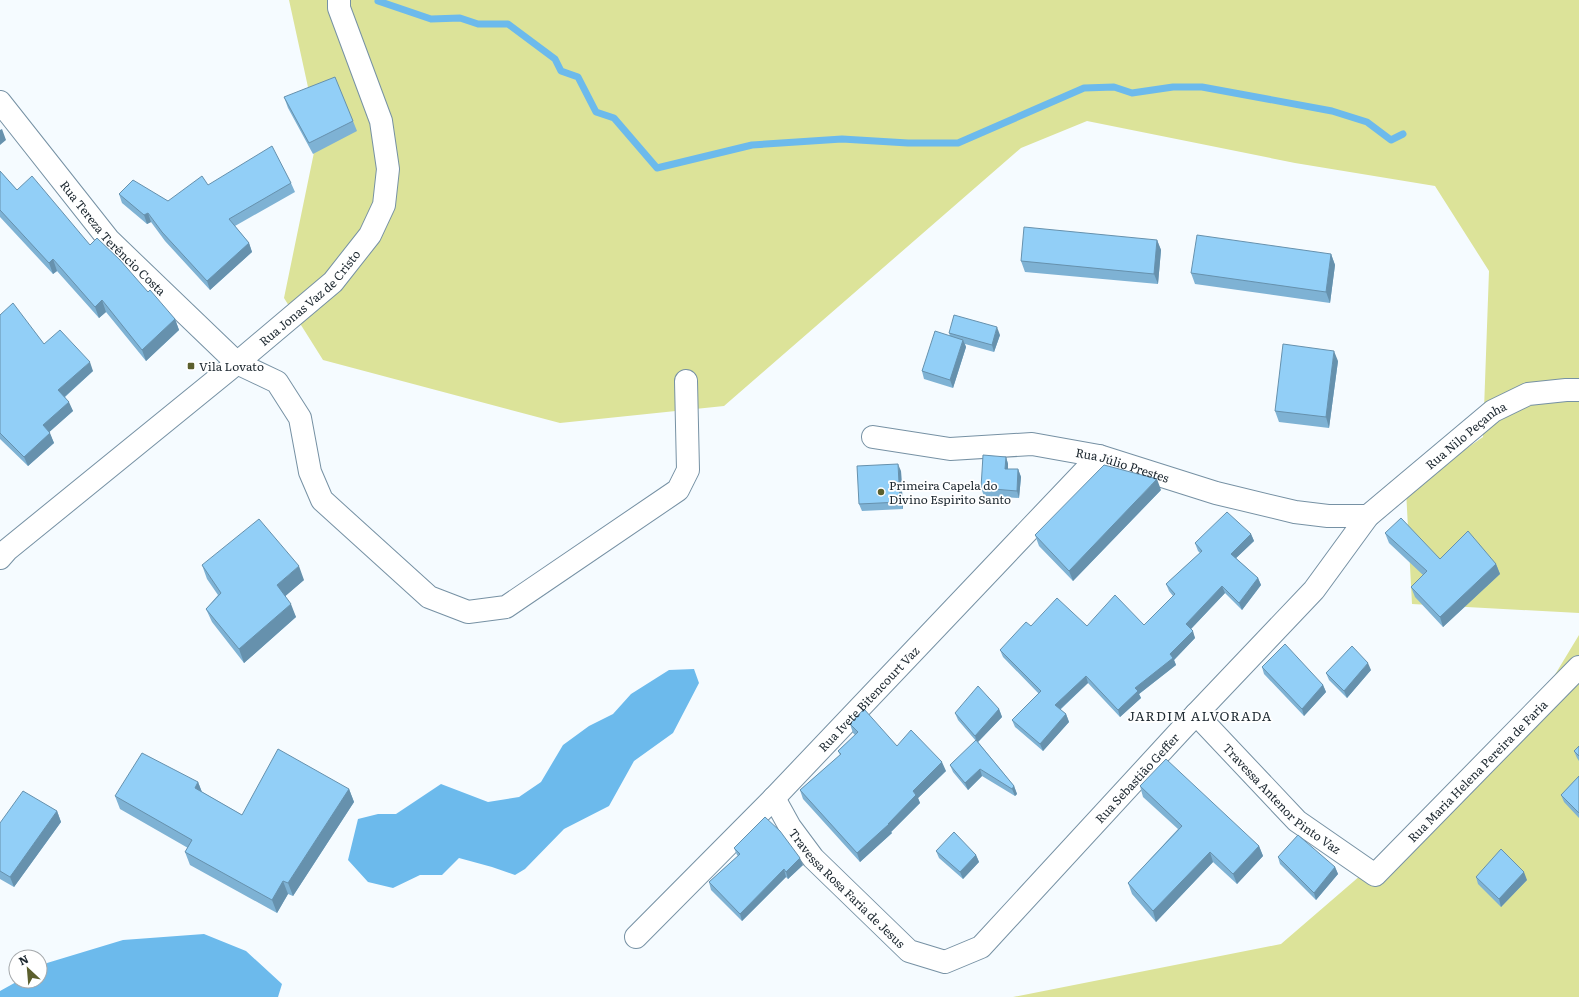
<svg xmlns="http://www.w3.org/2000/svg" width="1579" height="997" viewBox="0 0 1579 997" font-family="Literata,serif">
	<rect width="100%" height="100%" fill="#f5fbff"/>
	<path fill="#dce399" d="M 289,0 L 1579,0 L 1579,613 L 1412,604 L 1406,490 L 1483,437 L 1489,271 L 1435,186 L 1295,163 L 1087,121 L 1021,148 L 724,406 L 560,423 L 323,360 L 284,298 L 318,133 Z
		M 1579,635 L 1579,997 L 1013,997 L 1281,944 L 1513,744 Z"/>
	<path fill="#6cbaec" d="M 694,669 L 699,683 L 673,733 L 634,761 L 609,806 L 564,829 L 525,869 L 515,875 L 492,867 L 459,858 L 442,875 L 420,875 L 393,888 L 368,882 L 348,860 L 358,819 L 378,814 L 396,814 L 441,784 L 488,802 L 519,797 L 541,782 L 563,745 L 589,726 L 613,714 L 631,694 L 669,670 Z
		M 204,934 L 246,951 L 282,984 L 278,997 L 0,997 L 0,991 L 18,981 L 40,981 L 40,967 L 47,963 L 123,940 Z"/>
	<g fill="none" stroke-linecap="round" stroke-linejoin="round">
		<path stroke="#6cbaec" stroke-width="7" d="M 378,1 L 431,19 L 460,18 L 478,24 L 508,24 L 555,59 L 561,71 L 578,77 L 596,112 L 614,118 L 657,168 L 752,145 L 842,139 L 908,143 L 958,143 L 1084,88 L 1114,87 L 1132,93 L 1173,87 L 1202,87 L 1332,111 L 1367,122 L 1391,140 L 1403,134"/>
		<g stroke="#7691a4" stroke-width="24">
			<g id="minor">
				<path id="s1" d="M 0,102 L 109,240 L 237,363 L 277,382 L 300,418 L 310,472 L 322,500 L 429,597 L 468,612 L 506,607 L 678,490 L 688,470 L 686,381"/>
				<path id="s2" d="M 873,437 L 950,449 L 1032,444 L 1099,456 L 1216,493 L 1295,512 L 1328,516 L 1368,516"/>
				<path id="s3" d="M 0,558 L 7,550 L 237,363 L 333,282 L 370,235 L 384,205 L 388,169 L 381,121 L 339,8 L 339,0"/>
				<path id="s4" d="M 1196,714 L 1297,821 L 1375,875 L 1579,667"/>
				<path id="s5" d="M 774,798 L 790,827 L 813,858 L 909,951 L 945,962 L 981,947 L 1181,730 L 1314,590 L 1368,516 L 1493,411 L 1528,394 L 1566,390 L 1579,390"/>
				<path id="s6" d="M 636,937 L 774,798 L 1099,456"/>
			</g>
		</g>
		<use href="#minor" stroke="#fff" stroke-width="22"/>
	</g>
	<path fill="#7eb2d4" d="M 284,97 L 353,121 L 357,131 L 313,154 L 288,108 Z
		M 0,171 L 17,190 L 90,245 L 148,292 L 175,319 L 179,330 L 146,361 L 106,312 L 99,318 L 57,271 L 53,274 L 0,217 Z
		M 291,183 L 295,192 L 235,226 L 249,243 L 252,252 L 210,290 L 165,241 L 151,222 L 147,224 L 122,203 L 119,194 L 168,201 L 208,185 Z
		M 1157,240 L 1161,250 L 1158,284 L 1025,272 L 1021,261 Z
		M 1331,254 L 1335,265 L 1330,303 L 1195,284 L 1191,273 Z
		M 0,315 L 44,344 L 93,371 L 65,397 L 73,411 L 49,432 L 54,443 L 28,466 L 0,439 Z
		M 949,333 L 1000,335 L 994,352 L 965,344 L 966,347 L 953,388 L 924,379 L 922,371 L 950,336 Z
		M 1338,361 L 1329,428 L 1279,422 L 1275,411 Z
		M 1006,457 L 1008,464 L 1008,469 L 1018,469 L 1021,477 L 1019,498 L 984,496 L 981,488 Z
		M 901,471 L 903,509 L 862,511 L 859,504 Z
		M 1161,490 L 1073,581 L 1039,546 L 1035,535 Z
		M 1385,533 L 1440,559 L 1496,564 L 1500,574 L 1443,627 L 1415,597 L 1411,587 L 1423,575 L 1389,543 Z
		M 1251,534 L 1254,541 L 1236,558 L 1258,578 L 1261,585 L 1242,610 L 1225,593 L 1191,629 L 1195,638 L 1174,660 L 1176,665 L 1139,694 L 1141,698 L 1120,717 L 1088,683 L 1060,710 L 1066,714 L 1069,722 L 1043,751 L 1015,727 L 1012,720 L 1039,694 L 1003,657 L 1000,650 L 1031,626 L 1087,626 L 1144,625 L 1173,596 L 1169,591 L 1166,584 L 1200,553 L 1198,551 L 1195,543 Z
		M 202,565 L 304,580 L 285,596 L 296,617 L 244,663 L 212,622 L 206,609 L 218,595 L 207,579 Z
		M 1262,667 L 1323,685 L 1326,692 L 1304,716 L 1264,674 Z
		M 1371,670 L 1347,698 L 1329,680 L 1326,673 Z
		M 999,709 L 1002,717 L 978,742 L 1014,786 L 1017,794 L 1015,796 L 982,776 L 968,790 L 953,772 L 950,765 L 976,741 L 958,720 L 955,713 Z
		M 850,724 L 897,746 L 946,771 L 918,798 L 920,803 L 891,832 L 892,833 L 860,862 L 803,799 L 800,790 L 840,755 L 838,751 L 855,735 L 853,733 Z
		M 1579,746 L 1579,761 L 1577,758 L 1574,751 Z
		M 1579,776 L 1579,818 L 1564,802 L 1561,795 Z
		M 198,782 L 202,792 L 242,815 L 349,789 L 354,802 L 293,896 L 288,894 L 277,913 L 190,865 L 185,852 L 188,848 L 120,809 L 115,796 Z
		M 1140,786 L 1259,846 L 1263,856 L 1237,884 L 1213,862 L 1156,922 L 1132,894 L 1128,883 L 1178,829 L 1143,797 Z
		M 57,811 L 61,822 L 14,887 L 0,879 L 0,823 Z
		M 734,848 L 803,865 L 788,879 L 786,877 L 742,921 L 711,890 L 709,882 L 738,856 L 737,855 Z
		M 936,851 L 976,855 L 979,862 L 963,879 L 939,858 Z
		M 1278,857 L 1335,867 L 1338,874 L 1316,900 L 1280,864 Z
		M 1476,877 L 1527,880 L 1501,907 L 1478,884 Z"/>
	<path fill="#6691ad" d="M 2,129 L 6,140 L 0,145 L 0,130 Z
		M 148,213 L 151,222 L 147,224 L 144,215 Z
		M 1157,240 L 1161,250 L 1158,284 L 1154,274 Z
		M 249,243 L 252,252 L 210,290 L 207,281 Z
		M 1331,254 L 1335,265 L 1330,303 L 1326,292 Z
		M 53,259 L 57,271 L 53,274 L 49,263 Z
		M 102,300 L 106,312 L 99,318 L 95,307 Z
		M 175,319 L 179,330 L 146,361 L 142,350 Z
		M 997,327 L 1000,335 L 994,352 L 992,345 Z
		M 963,340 L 966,347 L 953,388 L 950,380 Z
		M 1334,351 L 1338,361 L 1329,428 L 1326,417 Z
		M 90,362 L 93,371 L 62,399 L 58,390 Z
		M 69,402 L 73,411 L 46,435 L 43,425 Z
		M 50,433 L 54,443 L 28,466 L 24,457 Z
		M 1006,457 L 1008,464 L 1008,476 L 1005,469 Z
		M 898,464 L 901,471 L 903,509 L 900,502 Z
		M 1018,469 L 1021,477 L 1019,498 L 1017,491 Z
		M 1157,479 L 1161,490 L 1073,581 L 1069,571 Z
		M 1251,534 L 1254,541 L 1233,561 L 1231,554 Z
		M 1496,564 L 1500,574 L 1443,627 L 1440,617 Z
		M 299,566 L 304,580 L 282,599 L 277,585 Z
		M 1258,578 L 1261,585 L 1242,610 L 1239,603 Z
		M 1222,586 L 1225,593 L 1189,631 L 1186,624 Z
		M 291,604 L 296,617 L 244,663 L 239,649 Z
		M 1193,631 L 1195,638 L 1174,660 L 1176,665 L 1139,694 L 1141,698 L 1120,717 L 1118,710 L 1135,688 L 1170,654 Z
		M 1368,663 L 1371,670 L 1347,698 L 1344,691 Z
		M 1086,676 L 1088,683 L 1057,712 L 1055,705 Z
		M 1323,685 L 1326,692 L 1304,716 L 1302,709 Z
		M 999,709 L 1002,717 L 977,743 L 975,736 Z
		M 1066,714 L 1069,722 L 1043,751 L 1040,744 Z
		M 942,762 L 946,771 L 918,798 L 920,803 L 891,832 L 892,833 L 860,862 L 857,853 L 888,824 L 913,791 Z
		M 980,769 L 982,776 L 968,790 L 965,783 Z
		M 198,782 L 203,795 L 195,788 Z
		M 1014,786 L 1017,794 L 1015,796 L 1012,789 Z
		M 349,789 L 354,802 L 293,896 L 288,883 Z
		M 57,811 L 61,822 L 14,887 L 10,877 Z
		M 1259,846 L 1263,856 L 1237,884 L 1233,874 Z
		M 1210,852 L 1213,862 L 1156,922 L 1153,911 Z
		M 976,855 L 979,862 L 963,879 L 960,872 Z
		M 800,858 L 803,865 L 788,879 L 786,872 Z
		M 1335,867 L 1338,874 L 1316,900 L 1314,893 Z
		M 784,869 L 786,877 L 742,921 L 740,914 Z
		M 1524,872 L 1527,880 L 1501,907 L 1499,899 Z
		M 283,881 L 288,894 L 277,913 L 272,900 Z"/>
	<path fill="#92cff7" stroke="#6691ad" d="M 335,77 L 353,121 L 309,143 L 284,97 Z
		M 272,146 L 291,183 L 229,219 L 249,243 L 207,281 L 162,232 L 148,213 L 144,215 L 119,194 L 133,180 L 168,201 L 202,176 L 208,185 Z
		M 0,171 L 17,190 L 32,176 L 90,245 L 97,238 L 120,260 L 148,292 L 150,290 L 175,319 L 142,350 L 102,300 L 95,307 L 53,259 L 49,263 L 0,210 Z
		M 1024,227 L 1157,240 L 1154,274 L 1021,261 Z
		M 1197,235 L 1331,254 L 1326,292 L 1191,273 Z
		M 13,303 L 44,344 L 60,330 L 90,362 L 58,390 L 69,402 L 43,425 L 50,433 L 24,457 L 0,433 L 0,315 Z
		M 954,315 L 997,327 L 992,345 L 949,333 Z
		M 935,331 L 963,340 L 950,380 L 922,371 Z
		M 1283,344 L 1334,351 L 1326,417 L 1275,411 Z
		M 983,455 L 1006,457 L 1005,469 L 1018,469 L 1017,491 L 981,488 Z
		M 898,464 L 900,502 L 859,504 L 857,466 Z
		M 1104,465 L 1157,479 L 1069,571 L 1035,535 Z
		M 1227,512 L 1251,534 L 1231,554 L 1258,578 L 1239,603 L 1222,586 L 1186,624 L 1193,631 L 1170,654 L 1173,658 L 1135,688 L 1138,691 L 1118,710 L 1086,676 L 1055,705 L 1066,714 L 1040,744 L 1012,720 L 1041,691 L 1000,650 L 1026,622 L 1031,626 L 1057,598 L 1087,626 L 1115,595 L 1144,625 L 1175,594 L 1166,584 L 1202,551 L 1195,543 Z
		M 1401,518 L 1440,559 L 1468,531 L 1496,564 L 1440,617 L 1411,587 L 1427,571 L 1385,533 Z
		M 259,519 L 299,566 L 277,585 L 291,604 L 239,649 L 206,609 L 221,593 L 202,565 Z
		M 1285,644 L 1323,685 L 1302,709 L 1262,667 Z
		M 1352,646 L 1368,663 L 1344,691 L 1326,673 Z
		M 978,686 L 999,709 L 975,736 L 955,713 Z
		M 864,709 L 897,746 L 911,730 L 942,762 L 913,791 L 916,795 L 888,824 L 889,824 L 857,853 L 800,790 L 841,754 L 838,751 L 858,732 L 850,724 Z
		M 976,740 L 1014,786 L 1012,789 L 980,769 L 965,783 L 950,765 Z
		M 1579,746 L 1579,756 L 1574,751 Z
		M 278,749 L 349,789 L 288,883 L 283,881 L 272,900 L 185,852 L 192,840 L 115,796 L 142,753 L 198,782 L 195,788 L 242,815 Z
		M 1166,759 L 1259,846 L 1233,874 L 1210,852 L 1153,911 L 1128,883 L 1182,826 L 1140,786 Z
		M 1579,776 L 1579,813 L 1561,795 Z
		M 23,791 L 57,811 L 10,877 L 0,871 L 0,823 Z
		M 765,817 L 780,831 L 800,858 L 786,872 L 784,869 L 740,914 L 709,882 L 740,854 L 734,848 Z
		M 954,832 L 976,855 L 960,872 L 936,851 Z
		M 1298,835 L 1335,867 L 1314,893 L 1278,857 Z
		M 1501,849 L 1524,872 L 1499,899 L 1476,877 Z"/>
	<g fill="#5b5f2d" stroke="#fff" stroke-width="1.5">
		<rect x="187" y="362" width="8" height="8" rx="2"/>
		<circle cx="881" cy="492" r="4"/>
	</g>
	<g text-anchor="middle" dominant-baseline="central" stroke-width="3.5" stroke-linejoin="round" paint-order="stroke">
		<g font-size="12" fill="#1d2830" stroke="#fff">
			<text stroke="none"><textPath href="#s1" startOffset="177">Rua Tereza Terêncio Costa</textPath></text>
			<text stroke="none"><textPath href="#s3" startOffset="405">Rua Jonas Vaz de Cristo</textPath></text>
			<text stroke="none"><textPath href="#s5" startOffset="989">Rua Nilo Peçanha</textPath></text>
			<text stroke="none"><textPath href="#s2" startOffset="253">Rua Júlio Prestes</textPath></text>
			<text stroke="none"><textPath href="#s6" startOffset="333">Rua Ivete Bitencourt Vaz</textPath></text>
			<text stroke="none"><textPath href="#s4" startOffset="388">Rua Maria Helena Pereira de Faria</textPath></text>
			<text stroke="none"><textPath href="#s5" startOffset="512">Rua Sebastião Geffer</textPath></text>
			<text stroke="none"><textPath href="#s4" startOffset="121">Travessa Antenor Pinto Vaz</textPath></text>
			<text stroke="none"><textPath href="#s5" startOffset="117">Travessa Rosa Faria de Jesus</textPath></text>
		</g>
		<g font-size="12" fill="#1d2830" stroke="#fff" text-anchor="start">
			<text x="199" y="366">Vila Lovato</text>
			<text x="889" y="485">Primeira Capela do<tspan x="889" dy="14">Divino Espirito Santo</tspan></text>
		</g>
		<g font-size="13" letter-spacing="1" fill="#1d2830" stroke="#fff">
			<text x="1200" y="715">JARDIM ALVORADA</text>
		</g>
	</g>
	<g transform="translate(28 969) rotate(334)"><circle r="19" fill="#ffffff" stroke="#a5a9ac"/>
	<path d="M0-3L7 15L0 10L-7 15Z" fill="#5b5f2d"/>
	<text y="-6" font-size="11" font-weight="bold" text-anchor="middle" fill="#1d2830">N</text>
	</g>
</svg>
